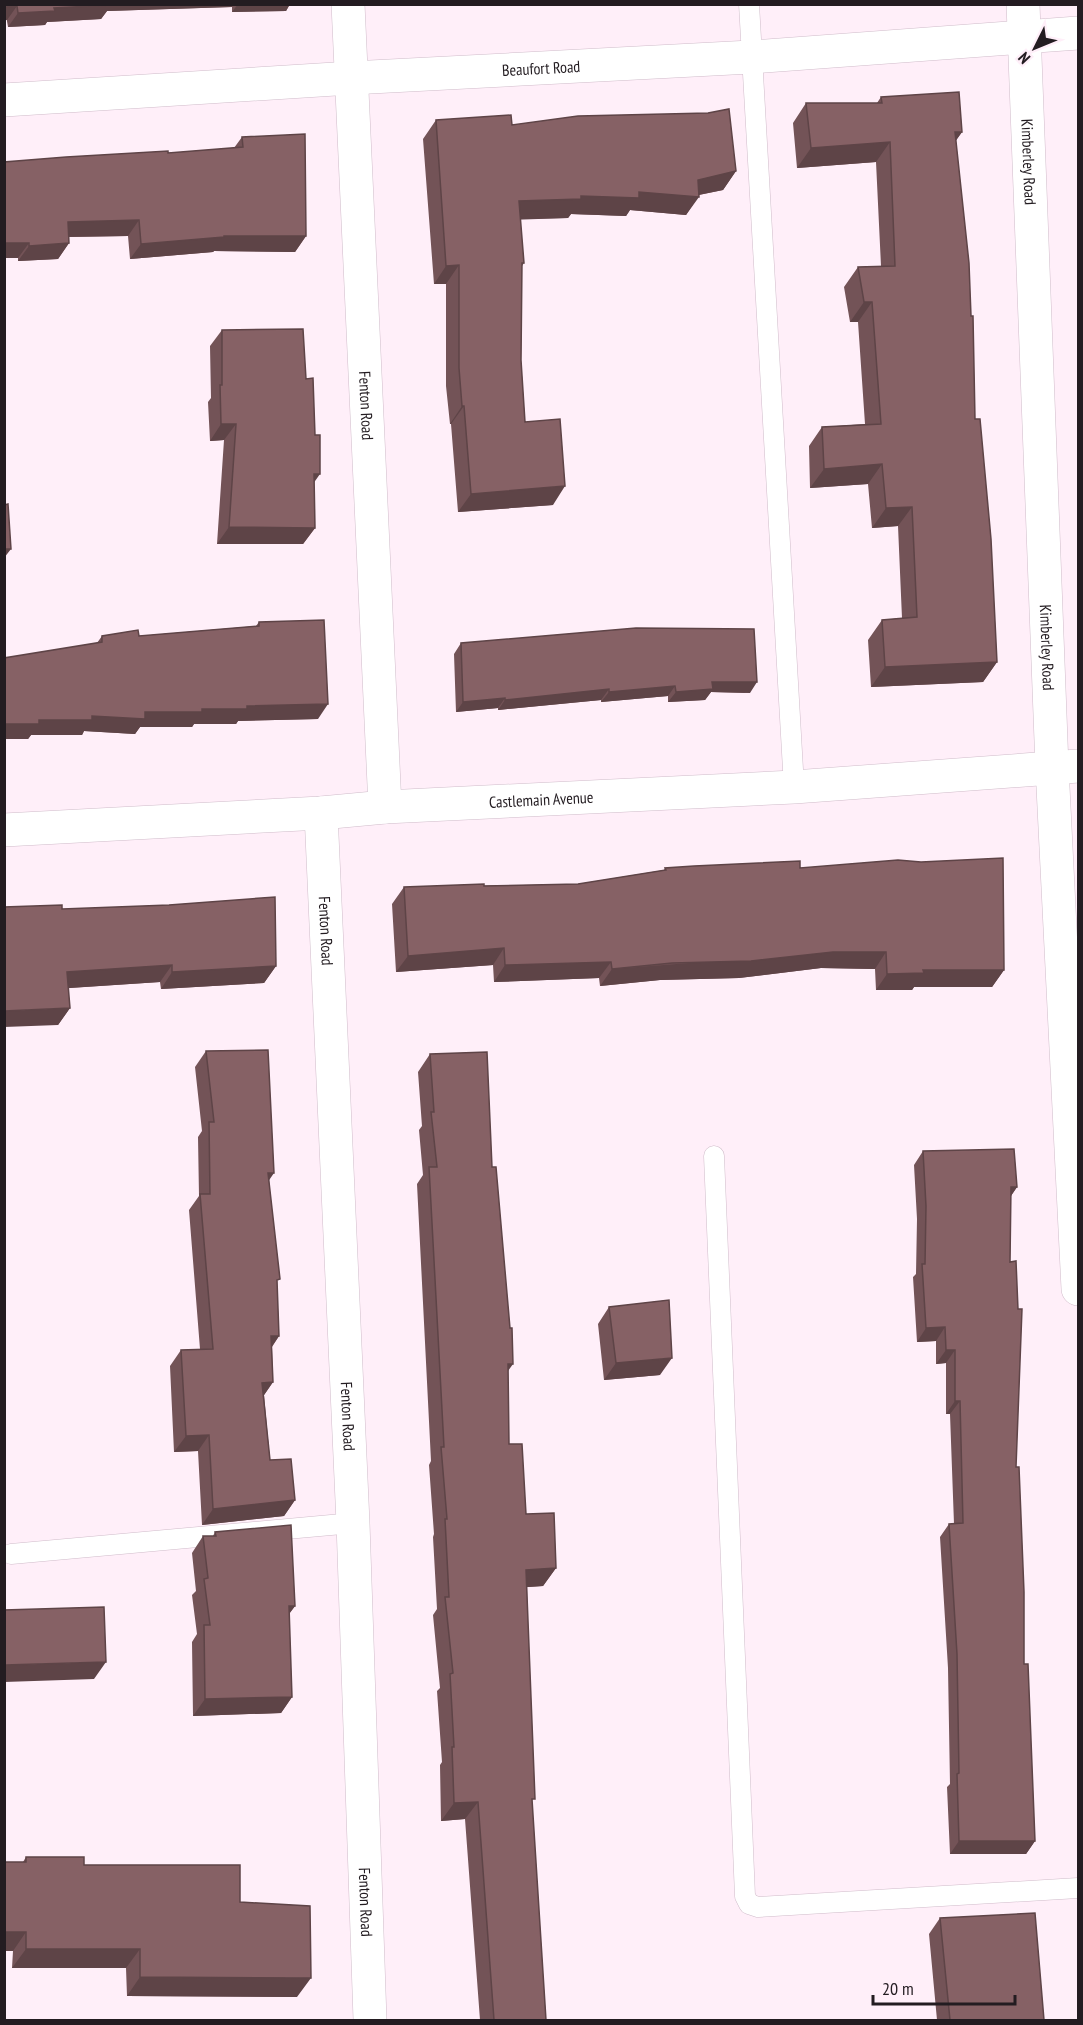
<svg xmlns="http://www.w3.org/2000/svg" width="1083" height="2025" viewBox="0 0 1083 2025" font-family="'PT Sans Narrow',sans-serif">
	<rect width="100%" height="100%" fill="#ffeff9"/>
	<g fill="none" stroke-linecap="round" stroke-linejoin="round">
		<g stroke="#d0bcca" stroke-width="21">
			<path id="service" d="M 749,4 L 794,787
				M 714,1156 L 745,1896 L 749,1904 L 758,1907 L 1078,1888
				M 11,1554 L 353,1523"/>
		</g>
		<g stroke="#d0bcca" stroke-width="34">
			<g id="minor">
				<path id="s1" d="M 348,4 L 385,807"/>
				<path id="s2" d="M 1023,4 L 1052,767 L 1078,1289"/>
				<path id="s3" d="M 321,813 L 353,1523 L 370,2020"/>
				<path id="s4" d="M 4,830 L 321,813 L 385,807 L 794,787 L 1078,766"/>
			</g>
		</g>
		<g stroke="#d0bcca" stroke-width="34">
			<g id="tertiary">
				<path id="s5" d="M 4,100 L 351,78 L 751,57 L 1078,33"/>
			</g>
		</g>
		<use href="#service" stroke="#fff" stroke-width="20"/>
		<use href="#minor" stroke="#fff" stroke-width="33"/>
		<use href="#tertiary" stroke="#fff" stroke-width="33"/>
	</g>
	<path fill="#735357" d="M 4,4 L 290,4 L 286,11 L 232,12 L 232,7 L 107,11 L 101,19 L 47,22 L 45,25 L 8,27 Z
		M 881,97 L 962,132 L 956,140 L 975,419 L 997,662 L 983,682 L 871,687 L 868,640 L 882,620 L 902,618 L 898,526 L 872,528 L 868,484 L 810,488 L 809,446 L 822,427 L 865,424 L 858,322 L 850,322 L 844,287 L 858,267 L 881,266 L 876,162 L 797,168 L 793,123 L 806,103 L 877,103 Z
		M 436,120 L 512,125 L 736,171 L 723,190 L 699,195 L 686,215 L 630,210 L 626,216 L 571,214 L 568,218 L 520,219 L 524,263 L 522,266 L 521,360 L 525,422 L 553,505 L 458,512 L 451,424 L 450,424 L 446,386 L 446,284 L 434,284 L 423,139 Z
		M 242,137 L 306,236 L 295,252 L 214,251 L 213,252 L 130,259 L 128,236 L 69,237 L 69,243 L 58,259 L 18,261 L 18,258 L 4,258 L 4,162 L 168,153 L 234,148 Z
		M 222,330 L 314,482 L 315,528 L 303,544 L 217,544 L 224,440 L 210,441 L 208,402 L 211,398 L 210,346 Z
		M 259,622 L 318,719 L 238,721 L 236,724 L 194,724 L 192,727 L 140,727 L 135,734 L 84,731 L 82,735 L 31,735 L 28,739 L 4,739 L 97,643 L 102,636 L 139,636 L 256,626 Z
		M 461,643 L 750,693 L 711,692 L 705,700 L 668,702 L 668,696 L 601,702 L 601,700 L 498,710 L 498,708 L 456,712 L 454,654 Z
		M 665,868 L 800,868 L 1004,970 L 992,987 L 914,987 L 912,990 L 876,990 L 875,969 L 821,968 L 739,978 L 660,980 L 600,986 L 599,978 L 494,982 L 493,965 L 396,972 L 392,904 L 404,887 L 578,884 L 664,870 Z
		M 62,909 L 276,966 L 264,983 L 161,989 L 160,982 L 68,988 L 70,1008 L 58,1025 Z
		M 206,1051 L 269,1180 L 277,1284 L 279,1336 L 272,1347 L 273,1382 L 264,1395 L 270,1460 L 295,1500 L 284,1516 L 202,1525 L 198,1451 L 174,1452 L 170,1366 L 181,1350 L 200,1349 L 189,1210 L 199,1196 L 198,1137 L 202,1131 L 195,1067 Z
		M 430,1054 L 492,1167 L 508,1371 L 509,1444 L 526,1514 L 556,1568 L 543,1586 L 527,1587 L 532,1803 L 546,2020 L 480,2020 L 465,1819 L 441,1821 L 440,1765 L 442,1762 L 437,1691 L 440,1688 L 433,1615 L 437,1609 L 433,1537 L 434,1534 L 429,1465 L 431,1461 L 417,1184 L 423,1175 L 419,1130 L 422,1126 L 418,1072 Z
		M 923,1151 L 1017,1187 L 1011,1196 L 1010,1262 L 1016,1467 L 1024,1664 L 1035,1841 L 1026,1854 L 950,1854 L 947,1787 L 950,1784 L 948,1668 L 940,1537 L 949,1524 L 954,1524 L 950,1414 L 946,1414 L 946,1363 L 936,1364 L 936,1341 L 917,1342 L 913,1277 L 916,1274 L 917,1219 L 914,1165 Z
		M 609,1307 L 660,1375 L 604,1380 L 598,1324 Z
		M 215,1532 L 295,1606 L 289,1614 L 292,1697 L 281,1713 L 193,1716 L 192,1642 L 197,1634 L 192,1595 L 196,1591 L 192,1553 L 203,1536 L 213,1536 Z
		M 26,1857 L 84,1865 L 240,1902 L 297,1997 L 127,1996 L 126,1968 L 12,1968 L 13,1951 L 4,1951 L 4,1862 L 23,1862 Z
		M 940,1918 L 1044,2020 L 937,2020 L 929,1934 Z"/>
	<path fill="#5e4447" d="M 106,4 L 233,4 L 232,7 L 107,11 L 101,19 L 47,22 L 45,25 L 8,27 L 18,13 L 54,8 Z
		M 238,4 L 290,4 L 286,11 L 232,12 Z
		M 17,6 L 7,20 L 4,20 L 4,7 Z
		M 955,132 L 962,132 L 948,152 Z
		M 890,142 L 876,162 L 797,168 L 811,148 Z
		M 736,171 L 723,190 L 693,196 L 699,197 L 686,215 L 630,210 L 626,216 L 571,214 L 568,218 L 506,220 L 519,201 L 581,196 L 698,180 Z
		M 139,220 L 128,236 L 57,237 L 68,222 Z
		M 224,236 L 306,236 L 295,252 L 214,251 L 213,252 L 130,259 L 141,244 Z
		M 4,243 L 29,243 L 18,258 L 4,258 Z
		M 69,243 L 58,259 L 18,261 L 29,246 Z
		M 459,265 L 446,284 L 434,284 L 446,266 Z
		M 864,302 L 872,302 L 858,322 L 850,322 Z
		M 462,406 L 464,406 L 451,424 L 450,424 Z
		M 221,424 L 236,424 L 224,440 L 210,441 Z
		M 882,464 L 868,484 L 810,488 L 824,469 Z
		M 314,474 L 320,474 L 308,491 Z
		M 565,486 L 553,505 L 458,512 L 471,494 Z
		M 912,507 L 898,526 L 872,528 L 886,508 Z
		M 229,527 L 315,528 L 303,544 L 217,544 Z
		M 4,549 L 11,549 L 4,558 Z
		M 997,662 L 983,682 L 871,687 L 885,667 Z
		M 712,682 L 757,682 L 750,693 L 711,692 L 705,700 L 668,702 L 676,692 Z
		M 675,686 L 668,696 L 601,702 L 609,692 Z
		M 609,689 L 601,700 L 498,710 L 505,700 Z
		M 505,698 L 498,708 L 456,712 L 463,702 Z
		M 328,704 L 318,719 L 238,721 L 236,724 L 194,724 L 192,727 L 140,727 L 135,734 L 84,731 L 82,735 L 31,735 L 28,739 L 4,739 L 4,724 L 39,720 L 145,712 L 247,706 Z
		M 504,948 L 493,965 L 396,972 L 408,956 Z
		M 833,952 L 886,952 L 875,969 L 821,968 L 739,978 L 660,980 L 600,986 L 612,969 Z
		M 611,962 L 599,978 L 494,982 L 505,965 Z
		M 172,965 L 160,982 L 55,989 L 67,972 Z
		M 276,966 L 264,983 L 161,989 L 172,972 Z
		M 923,970 L 1004,970 L 992,987 L 914,987 L 912,990 L 876,990 L 887,974 Z
		M 70,1008 L 58,1025 L 4,1027 L 4,1011 Z
		M 268,1173 L 274,1173 L 263,1189 Z
		M 1011,1187 L 1017,1187 L 1008,1200 Z
		M 945,1327 L 936,1341 L 917,1342 L 926,1328 Z
		M 271,1336 L 279,1336 L 268,1352 Z
		M 946,1350 L 955,1350 L 946,1363 L 936,1364 Z
		M 672,1358 L 660,1375 L 604,1380 L 616,1363 Z
		M 508,1364 L 513,1364 L 500,1382 Z
		M 273,1382 L 262,1398 L 262,1383 Z
		M 955,1401 L 960,1401 L 950,1414 L 946,1414 Z
		M 209,1435 L 198,1451 L 174,1452 L 186,1436 Z
		M 295,1500 L 284,1516 L 202,1525 L 213,1509 Z
		M 556,1568 L 543,1586 L 514,1588 L 526,1570 Z
		M 289,1606 L 295,1606 L 283,1622 Z
		M 106,1662 L 94,1679 L 4,1682 L 4,1665 Z
		M 292,1697 L 281,1713 L 193,1716 L 205,1699 Z
		M 478,1802 L 465,1819 L 441,1821 L 454,1803 Z
		M 959,1841 L 1035,1841 L 1026,1854 L 950,1854 Z
		M 4,1932 L 26,1932 L 13,1951 L 4,1951 Z
		M 26,1949 L 140,1949 L 126,1968 L 12,1968 Z
		M 140,1977 L 311,1978 L 297,1997 L 127,1996 Z"/>
	<path fill="#866165" stroke="#5e4447" stroke-width="1.5" d="M 4,4 L 111,4 L 111,5 L 54,8 L 55,11 L 18,13 L 17,6 L 4,7 Z
		M 959,92 L 962,132 L 955,132 L 969,263 L 971,316 L 973,316 L 975,419 L 980,419 L 991,539 L 997,662 L 885,667 L 882,620 L 917,617 L 912,507 L 886,508 L 882,464 L 824,469 L 822,427 L 881,424 L 872,302 L 864,302 L 858,267 L 895,266 L 890,142 L 811,148 L 806,103 L 882,103 L 881,97 Z
		M 729,109 L 736,171 L 698,180 L 699,197 L 639,192 L 639,198 L 581,196 L 581,199 L 519,201 L 524,263 L 522,263 L 521,360 L 525,422 L 560,419 L 565,486 L 471,494 L 464,406 L 462,406 L 459,368 L 459,265 L 446,266 L 436,120 L 511,115 L 512,125 L 578,116 L 708,113 Z
		M 305,134 L 306,236 L 224,236 L 224,237 L 141,244 L 139,220 L 68,222 L 69,243 L 29,246 L 29,243 L 4,243 L 4,162 L 66,157 L 168,151 L 168,153 L 243,147 L 242,137 Z
		M 303,329 L 306,379 L 313,378 L 315,435 L 320,435 L 320,474 L 314,474 L 315,528 L 229,527 L 236,424 L 221,424 L 220,385 L 222,385 L 222,330 Z
		M 8,504 L 11,549 L 4,549 L 4,505 Z
		M 324,620 L 328,704 L 247,706 L 247,709 L 202,709 L 202,712 L 145,712 L 145,719 L 92,716 L 92,720 L 39,720 L 39,724 L 4,724 L 4,658 L 102,642 L 102,636 L 138,630 L 139,636 L 259,626 L 259,622 Z
		M 636,628 L 754,629 L 757,682 L 712,682 L 713,689 L 676,692 L 675,686 L 609,692 L 609,689 L 505,700 L 505,698 L 463,702 L 461,643 Z
		M 1003,858 L 1004,970 L 923,970 L 924,973 L 887,974 L 886,952 L 833,952 L 751,961 L 672,963 L 612,969 L 611,962 L 505,965 L 504,948 L 408,956 L 404,887 L 484,884 L 484,886 L 578,884 L 666,870 L 665,868 L 694,866 L 800,861 L 800,868 L 898,860 L 921,862 Z
		M 275,897 L 276,966 L 172,972 L 172,965 L 67,972 L 70,1008 L 4,1011 L 4,907 L 62,905 L 62,909 L 169,905 Z
		M 268,1050 L 274,1173 L 268,1173 L 280,1279 L 277,1280 L 279,1336 L 271,1336 L 273,1382 L 262,1383 L 270,1460 L 291,1459 L 295,1500 L 213,1509 L 209,1435 L 186,1436 L 181,1350 L 213,1349 L 200,1194 L 210,1194 L 209,1122 L 214,1122 L 206,1051 Z
		M 487,1052 L 492,1167 L 496,1167 L 510,1328 L 512,1328 L 513,1364 L 508,1364 L 509,1444 L 522,1444 L 526,1514 L 554,1513 L 556,1568 L 526,1570 L 535,1799 L 532,1799 L 546,2020 L 494,2020 L 478,1802 L 454,1803 L 452,1747 L 454,1747 L 450,1674 L 453,1673 L 445,1597 L 449,1597 L 445,1519 L 447,1519 L 441,1447 L 444,1447 L 429,1167 L 437,1167 L 431,1112 L 434,1112 L 430,1054 Z
		M 1014,1149 L 1017,1187 L 1011,1187 L 1010,1262 L 1016,1261 L 1018,1309 L 1022,1309 L 1016,1467 L 1019,1467 L 1024,1592 L 1024,1664 L 1028,1664 L 1035,1841 L 959,1841 L 957,1774 L 959,1773 L 957,1654 L 949,1524 L 963,1523 L 960,1401 L 955,1401 L 955,1350 L 946,1350 L 945,1327 L 926,1328 L 922,1264 L 925,1264 L 926,1206 L 923,1151 Z
		M 669,1300 L 672,1358 L 616,1363 L 609,1307 Z
		M 291,1525 L 295,1606 L 289,1606 L 292,1697 L 205,1699 L 204,1625 L 210,1625 L 204,1579 L 208,1578 L 203,1536 L 216,1536 L 215,1532 Z
		M 104,1607 L 106,1662 L 4,1665 L 4,1610 Z
		M 26,1857 L 84,1857 L 84,1865 L 240,1865 L 240,1902 L 310,1906 L 311,1978 L 140,1977 L 140,1949 L 26,1949 L 26,1932 L 4,1932 L 4,1862 L 26,1862 Z
		M 1035,1913 L 1044,2020 L 950,2020 L 940,1918 Z"/>
	<g text-anchor="middle" dominant-baseline="central" stroke-width="6" stroke-linejoin="round" paint-order="stroke">
		<g font-size="16" fill="#231c21" stroke="#ffeff9">
			<text stroke="none"><textPath href="#s5" startOffset="538">Beaufort Road</textPath></text>
			<text stroke="none"><textPath href="#s2" startOffset="158">Kimberley Road</textPath></text>
			<text stroke="none"><textPath href="#s1" startOffset="402">Fenton Road</textPath></text>
			<text stroke="none"><textPath href="#s2" startOffset="644">Kimberley Road</textPath></text>
			<text stroke="none"><textPath href="#s4" startOffset="538">Castlemain Avenue</textPath></text>
			<text stroke="none"><textPath href="#s3" startOffset="118">Fenton Road</textPath></text>
			<text stroke="none"><textPath href="#s3" startOffset="604">Fenton Road</textPath></text>
			<text stroke="none"><textPath href="#s3" startOffset="1090">Fenton Road</textPath></text>
		</g>
	</g>
	<rect width="1083" height="2025" fill="none" stroke="#231c21" stroke-width="12"/>
	<g transform="translate(1035 48) rotate(227)" stroke="#ffeff9" stroke-width="4.5" paint-order="stroke">
	<path d="M0-4.5L10 22L0 15L-10 22Z" fill="#231c21"/>
	<text y="-9" font-size="16" font-weight="bold" text-anchor="middle" fill="#231c21">N</text>
	</g>
	<path d="M873 1995v9h142v-9" fill="none" stroke="#231c21" stroke-width="3"/>
	<text x="882" y="1995" font-size="18" fill="#231c21" stroke="#ffeff9" stroke-width="4.5" paint-order="stroke">20 m</text>
</svg>
